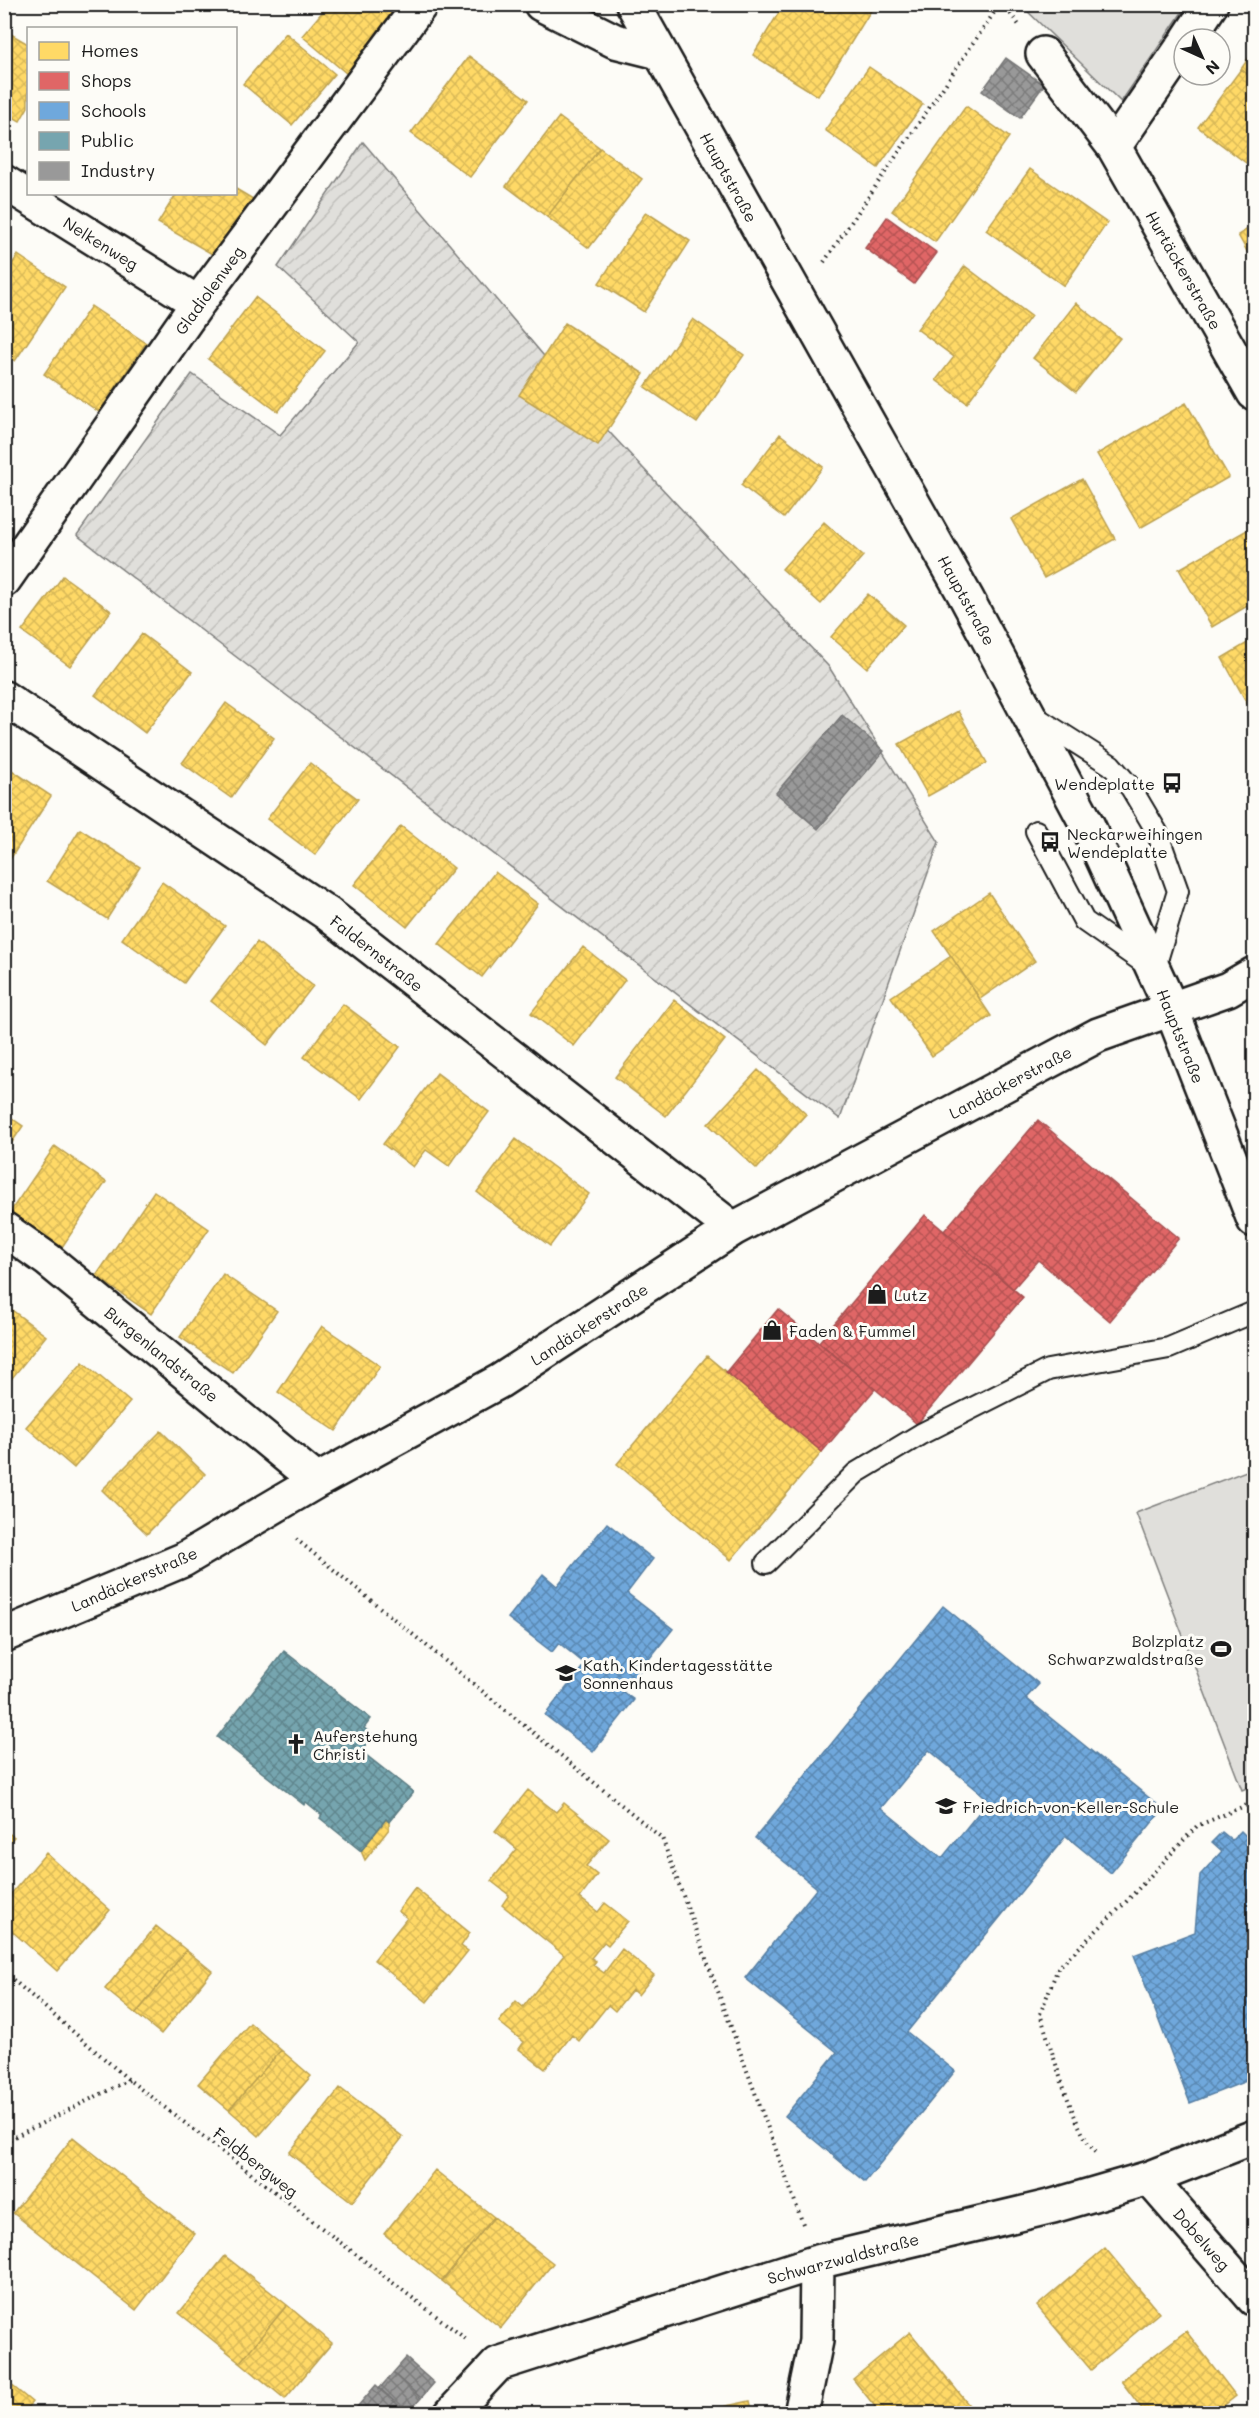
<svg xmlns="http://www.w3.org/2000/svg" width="1259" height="2418" viewBox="0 0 1259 2418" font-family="Mali,sans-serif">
	<defs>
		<pattern id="garden-furrows" width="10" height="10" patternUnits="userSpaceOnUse" patternTransform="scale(1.5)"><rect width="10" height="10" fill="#e0dfdb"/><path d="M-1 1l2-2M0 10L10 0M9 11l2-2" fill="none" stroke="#c0bfbb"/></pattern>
		<pattern id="homes-cross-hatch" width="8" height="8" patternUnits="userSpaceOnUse" patternTransform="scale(1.5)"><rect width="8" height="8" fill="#ffd966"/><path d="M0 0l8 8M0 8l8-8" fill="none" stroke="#daba58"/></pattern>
		<pattern id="shops-cross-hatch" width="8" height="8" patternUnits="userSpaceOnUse" patternTransform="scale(1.5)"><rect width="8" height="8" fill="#e06666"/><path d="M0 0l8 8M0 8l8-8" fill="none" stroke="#b55353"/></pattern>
		<pattern id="schools-cross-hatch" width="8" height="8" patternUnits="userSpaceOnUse" patternTransform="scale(1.5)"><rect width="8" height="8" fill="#6fa8dc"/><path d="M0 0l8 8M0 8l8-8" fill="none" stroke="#5a88b2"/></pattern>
		<pattern id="public-cross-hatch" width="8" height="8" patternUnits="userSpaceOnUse" patternTransform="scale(1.5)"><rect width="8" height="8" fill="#76a5af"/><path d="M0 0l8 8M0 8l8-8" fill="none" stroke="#60868e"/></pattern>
		<pattern id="industry-cross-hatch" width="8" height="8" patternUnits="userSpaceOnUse" patternTransform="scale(1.5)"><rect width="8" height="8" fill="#999"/><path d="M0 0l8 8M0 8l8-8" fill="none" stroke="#7c7c7c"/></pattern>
	</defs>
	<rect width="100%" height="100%" fill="#fdfcf7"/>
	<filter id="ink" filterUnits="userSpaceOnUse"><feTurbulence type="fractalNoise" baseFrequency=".0167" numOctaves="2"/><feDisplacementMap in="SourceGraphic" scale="12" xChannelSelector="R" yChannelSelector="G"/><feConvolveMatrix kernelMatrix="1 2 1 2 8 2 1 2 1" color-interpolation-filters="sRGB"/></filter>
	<g filter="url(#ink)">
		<path fill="#e0dfdb" stroke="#7e7e7c" stroke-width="1.5" d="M 1021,5 L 1187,5 L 1121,102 Z
			M 1254,1468 L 1254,1785 L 1242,1790 L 1136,1513 Z"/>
		<path fill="url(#garden-furrows)" stroke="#7e7e7c" stroke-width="1.5" d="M 363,142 L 598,420 L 829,667 L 939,842 L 840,1119 L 77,535 L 192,374 L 280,435 L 359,342 L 278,267 Z"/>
		<path fill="url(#homes-cross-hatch)" stroke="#bba050" stroke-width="1.5" d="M 329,4 L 391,4 L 406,18 L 353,79 L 302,36 Z
			M 784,4 L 875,4 L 818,96 L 753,55 Z
			M 4,30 L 28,44 L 28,107 L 20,121 L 4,112 Z
			M 286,33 L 335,74 L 292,125 L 243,84 Z
			M 1254,50 L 1254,79 L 1241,69 Z
			M 469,56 L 528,100 L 470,177 L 411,133 Z
			M 869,67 L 923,104 L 878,168 L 825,130 Z
			M 1241,69 L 1254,79 L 1254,151 L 1246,163 L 1198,127 Z
			M 966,106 L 1009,137 L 935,242 L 892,211 Z
			M 559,117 L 600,148 L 547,217 L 506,186 Z
			M 600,148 L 642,179 L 589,248 L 547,217 Z
			M 1030,169 L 1107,223 L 1064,286 L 986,230 Z
			M 236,189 L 253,199 L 219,258 L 158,223 L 176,194 L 236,194 Z
			M 646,212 L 690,241 L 644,312 L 599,283 Z
			M 1254,225 L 1254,264 L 1238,235 Z
			M 18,255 L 65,287 L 15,361 L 4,354 L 4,276 Z
			M 965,266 L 1031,316 L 967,403 L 936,380 L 954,357 L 917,329 Z
			M 255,297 L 325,351 L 278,412 L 208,359 Z
			M 1076,303 L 1120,338 L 1076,392 L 1033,358 Z
			M 91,306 L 146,343 L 99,412 L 44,374 Z
			M 693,319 L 744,355 L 697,423 L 645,387 Z
			M 565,323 L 644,374 L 598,445 L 519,395 Z
			M 1186,403 L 1229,477 L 1140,528 L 1097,454 Z
			M 780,434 L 823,467 L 784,518 L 741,485 Z
			M 1082,479 L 1115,539 L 1044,578 L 1011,519 Z
			M 824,522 L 863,556 L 821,604 L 782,569 Z
			M 1252,527 L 1254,532 L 1254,602 L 1212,627 L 1179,569 Z
			M 63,576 L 111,611 L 70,666 L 22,631 Z
			M 868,594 L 904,625 L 867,668 L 831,637 Z
			M 142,634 L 192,672 L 145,733 L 95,695 Z
			M 1254,639 L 1254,716 L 1222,658 Z
			M 226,703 L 274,738 L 231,798 L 182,763 Z
			M 958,711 L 987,763 L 928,796 L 899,744 Z
			M 310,763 L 358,799 L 315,855 L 267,819 Z
			M 4,765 L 51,796 L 9,861 L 4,857 Z
			M 401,826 L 454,868 L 407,927 L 354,885 Z
			M 80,829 L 140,867 L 107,919 L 47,881 Z
			M 495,872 L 538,904 L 482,977 L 439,944 Z
			M 162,882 L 225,926 L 184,983 L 122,939 Z
			M 989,893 L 1035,961 L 980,999 L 934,931 Z
			M 257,942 L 313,986 L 267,1045 L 211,1001 Z
			M 583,947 L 625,980 L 574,1046 L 531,1013 Z
			M 951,956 L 991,1016 L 932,1056 L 891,997 Z
			M 674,1000 L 725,1040 L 666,1116 L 615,1077 Z
			M 343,1004 L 400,1047 L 361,1099 L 304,1057 Z
			M 758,1070 L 806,1114 L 757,1169 L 708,1124 Z
			M 437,1073 L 489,1112 L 449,1166 L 426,1150 L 413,1167 L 383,1144 Z
			M 4,1113 L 23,1126 L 4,1154 Z
			M 516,1139 L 589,1194 L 550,1246 L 477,1192 Z
			M 55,1146 L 106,1182 L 62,1247 L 10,1212 Z
			M 154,1191 L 209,1229 L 151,1314 L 96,1276 Z
			M 223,1274 L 277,1311 L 233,1373 L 180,1337 Z
			M 4,1304 L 46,1336 L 4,1388 Z
			M 322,1326 L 380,1366 L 336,1431 L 278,1392 Z
			M 707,1356 L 822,1452 L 731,1560 L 617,1464 Z
			M 83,1362 L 130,1402 L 74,1468 L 26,1427 Z
			M 161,1431 L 205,1474 L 147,1534 L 102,1490 Z
			M 528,1790 L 556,1812 L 564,1803 L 609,1839 L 586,1866 L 597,1875 L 580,1898 L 598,1912 L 605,1903 L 628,1921 L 608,1945 L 604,1942 L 591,1958 L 596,1961 L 593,1965 L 604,1973 L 622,1949 L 654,1975 L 638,1995 L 632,1990 L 615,2011 L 608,2005 L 579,2041 L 572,2035 L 545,2069 L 519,2049 L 524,2042 L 499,2022 L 516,2001 L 523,2007 L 564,1955 L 502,1905 L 509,1895 L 491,1881 L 517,1849 L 495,1831 Z
			M 386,1819 L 389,1822 L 389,1829 L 365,1860 L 361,1851 Z
			M 4,1830 L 14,1837 L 4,1848 Z
			M 46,1853 L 110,1910 L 57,1971 L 4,1924 L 4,1902 Z
			M 415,1888 L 470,1933 L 461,1946 L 468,1951 L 427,2002 L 374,1960 L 407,1918 L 398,1911 Z
			M 156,1926 L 186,1950 L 136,2014 L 105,1989 Z
			M 186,1950 L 212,1971 L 161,2034 L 136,2014 Z
			M 250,2023 L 281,2050 L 229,2110 L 198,2084 Z
			M 281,2050 L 311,2076 L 259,2136 L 229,2110 Z
			M 340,2088 L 403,2137 L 352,2202 L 289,2153 Z
			M 73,2137 L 195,2234 L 136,2310 L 13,2213 Z
			M 435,2170 L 494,2217 L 442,2281 L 384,2234 Z
			M 494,2217 L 553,2263 L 501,2328 L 442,2281 Z
			M 1105,2248 L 1159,2313 L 1091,2370 L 1037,2306 Z
			M 225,2256 L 287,2305 L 240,2362 L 179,2313 Z
			M 287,2305 L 332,2343 L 285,2399 L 240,2362 Z
			M 1186,2331 L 1236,2396 L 1213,2414 L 1146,2414 L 1121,2381 Z
			M 910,2332 L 976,2414 L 881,2414 L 853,2379 Z
			M 4,2379 L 32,2402 L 22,2414 L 4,2414 Z
			M 750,2401 L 753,2414 L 690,2414 Z"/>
		<path fill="url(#shops-cross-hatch)" stroke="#a55050" stroke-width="1.5" d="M 887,217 L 937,253 L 914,284 L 865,248 Z
			M 1038,1120 L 1179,1238 L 1110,1321 L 1038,1260 L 1013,1289 L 944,1231 Z
			M 925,1215 L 1023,1297 L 917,1424 L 819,1342 Z
			M 778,1309 L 875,1389 L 822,1452 L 726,1372 Z"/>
		<path fill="url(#schools-cross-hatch)" stroke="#567ea2" stroke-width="1.5" fill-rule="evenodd" d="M 607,1523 L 653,1559 L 627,1593 L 673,1629 L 623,1692 L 634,1700 L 593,1752 L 545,1715 L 585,1664 L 559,1643 L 552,1652 L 508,1618 L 543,1574 L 557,1586 Z
			M 943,1606 L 1039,1684 L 1026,1698 L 1163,1809 L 1111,1873 L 1066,1836 L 907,2032 L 955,2071 L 865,2182 L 785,2116 L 837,2052 L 745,1978 L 817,1888 L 755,1838 ZM 929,1750 L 989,1800 L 942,1858 L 881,1808 Z
			M 1241,1831 L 1254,1844 L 1254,2078 L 1190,2103 L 1134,1955 L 1195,1932 L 1200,1875 L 1222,1851 L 1212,1842 L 1222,1832 L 1232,1840 Z"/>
		<path fill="url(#public-cross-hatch)" stroke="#5b7c83" stroke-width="1.5" d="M 284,1651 L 371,1719 L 364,1728 L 373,1735 L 361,1751 L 413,1792 L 389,1822 L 386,1819 L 361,1851 L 320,1818 L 322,1815 L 306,1802 L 304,1805 L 217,1737 Z"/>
		<path fill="url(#industry-cross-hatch)" stroke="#747474" stroke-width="1.5" d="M 1006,58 L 1044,85 L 1020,118 L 982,91 Z
			M 842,715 L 884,751 L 818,829 L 776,793 Z
			M 406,2358 L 434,2383 L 421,2398 L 393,2373 Z
			M 393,2373 L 421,2398 L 408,2413 L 379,2389 Z
			M 376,2385 L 406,2412 L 404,2414 L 351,2414 Z"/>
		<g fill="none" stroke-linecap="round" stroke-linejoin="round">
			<g stroke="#1c1c1c" stroke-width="24">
				<path id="lane" d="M 1034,716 L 1111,765 L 1131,788 L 1157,832 L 1178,891 L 1154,970 L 1084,921 L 1036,831
					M 766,1563 L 856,1473 L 921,1434 L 1048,1370 L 1169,1348 L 1254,1312"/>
			</g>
			<g stroke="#1c1c1c" stroke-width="38">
				<path id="street" d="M 541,4 L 615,41 L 659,52
					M 633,4 L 967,599 L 1088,826 L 1171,1008 L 1254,1220
					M 1188,39 L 1211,4
					M 1043,54 L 1114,147 L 1254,393
					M 1114,147 L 1184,45
					M 4,182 L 198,303
					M 4,580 L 198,303 L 421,4
					M 4,698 L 328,914 L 733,1229
					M 4,1229 L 48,1260 L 317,1481
					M 4,1635 L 183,1560 L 317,1481 L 500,1381 L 733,1229 L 1098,1035 L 1228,989 L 1254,974
					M 1149,2178 L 1254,2299
					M 451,2414 L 498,2364 L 817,2262 L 1053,2206 L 1149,2178 L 1254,2137
					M 801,2414 L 816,2341 L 817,2262"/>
			</g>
			<path stroke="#1c1c1c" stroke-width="4" stroke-dasharray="1.5 4.5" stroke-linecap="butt" d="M 1003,4 L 1019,25
				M 824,262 L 1000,4
				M 296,1539 L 662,1838 L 803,2224
				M 4,1972 L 129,2080 L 466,2339
				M 4,2142 L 129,2080
				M 1096,2152 C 1075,2136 1050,2043 1040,2014 L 1058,1968 L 1125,1903 L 1197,1826 L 1254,1802"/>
			<use href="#lane" stroke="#fdfcf7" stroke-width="20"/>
			<use href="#street" stroke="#fdfcf7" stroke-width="33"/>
		</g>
	</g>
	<defs>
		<g id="bus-bare" transform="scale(1.62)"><path d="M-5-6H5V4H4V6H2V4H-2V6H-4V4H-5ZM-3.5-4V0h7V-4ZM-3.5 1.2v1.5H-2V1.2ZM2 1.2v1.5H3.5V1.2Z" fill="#1c1c1c" stroke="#fdfcf7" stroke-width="2.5" paint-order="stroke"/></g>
		<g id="shop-bare" transform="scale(1.62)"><path d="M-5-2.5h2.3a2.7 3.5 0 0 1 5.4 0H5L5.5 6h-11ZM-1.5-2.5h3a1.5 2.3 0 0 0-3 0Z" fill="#1c1c1c" stroke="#fdfcf7" stroke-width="2.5" paint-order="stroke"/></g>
		<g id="stadium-bare" transform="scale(1.62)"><path d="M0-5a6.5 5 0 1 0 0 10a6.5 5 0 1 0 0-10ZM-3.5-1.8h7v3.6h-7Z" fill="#1c1c1c" stroke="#fdfcf7" stroke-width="2.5" paint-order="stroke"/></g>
		<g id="school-bare" transform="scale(1.62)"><path d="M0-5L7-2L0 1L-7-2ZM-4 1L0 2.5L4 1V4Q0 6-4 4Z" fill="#1c1c1c" stroke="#fdfcf7" stroke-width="2.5" paint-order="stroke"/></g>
		<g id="church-bare" transform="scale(1.62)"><path d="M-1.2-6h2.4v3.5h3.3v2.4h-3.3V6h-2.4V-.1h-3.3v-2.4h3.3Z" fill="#1c1c1c" stroke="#fdfcf7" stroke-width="2.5" paint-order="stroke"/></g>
	</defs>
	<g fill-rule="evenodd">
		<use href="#bus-bare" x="1172" y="783"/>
		<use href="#bus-bare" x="1050" y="842"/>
		<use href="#shop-bare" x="877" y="1294"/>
		<use href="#shop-bare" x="772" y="1330"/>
		<use href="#stadium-bare" x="1221" y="1649"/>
		<use href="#school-bare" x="566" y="1673"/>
		<use href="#church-bare" x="296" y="1744"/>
		<use href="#school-bare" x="946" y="1806"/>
	</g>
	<g text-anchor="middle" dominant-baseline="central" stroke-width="6" stroke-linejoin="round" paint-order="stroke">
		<g font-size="16" fill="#1c1c1c" stroke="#fdfcf7">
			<text transform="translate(729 177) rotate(61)">Hauptstraße</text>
			<text transform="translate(101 243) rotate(32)">Nelkenweg</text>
			<text transform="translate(1184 270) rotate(60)">Hurtäckerstraße</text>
			<text transform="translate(209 290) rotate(-54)">Gladiolenweg</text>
			<text transform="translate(967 600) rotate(61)">Hauptstraße</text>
			<text transform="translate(377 953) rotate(38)">Faldernstraße</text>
			<text transform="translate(1181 1036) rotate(68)">Hauptstraße</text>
			<text transform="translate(1010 1082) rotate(-28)">Landäckerstraße</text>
			<text transform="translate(589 1324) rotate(-33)">Landäckerstraße</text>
			<text transform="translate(162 1354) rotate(39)">Burgenlandstraße</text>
			<text transform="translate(134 1579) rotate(-24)">Landäckerstraße</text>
			<text transform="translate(256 2162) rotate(38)">Feldbergweg</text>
			<text transform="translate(1202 2239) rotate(49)">Dobelweg</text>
			<text transform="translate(843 2258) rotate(-15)">Schwarzwaldstraße</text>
		</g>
		<g font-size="16" fill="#1c1c1c" stroke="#fdfcf7" text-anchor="start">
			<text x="1155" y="783" text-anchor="end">Wendeplatte</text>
			<text x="1067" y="833">Neckarweihingen<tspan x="1067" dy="18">Wendeplatte</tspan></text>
			<text x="894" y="1294">Lutz</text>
			<text x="789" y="1330">Faden &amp; Fummel</text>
			<text x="1204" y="1640" text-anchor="end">Bolzplatz<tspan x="1204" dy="18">Schwarzwaldstraße</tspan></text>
			<text x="583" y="1664">Kath. Kindertagesstätte<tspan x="583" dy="18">Sonnenhaus</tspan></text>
			<text x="313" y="1735">Auferstehung<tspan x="313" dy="18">Christi</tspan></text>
			<text x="963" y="1806">Friedrich-von-Keller-Schule</text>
		</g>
	</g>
	<rect width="1259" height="2418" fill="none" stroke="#fdfcf7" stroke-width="24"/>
	<rect x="12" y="12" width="1235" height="2394" fill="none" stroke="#1c1c1c" stroke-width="2" filter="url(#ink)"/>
	<rect x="27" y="27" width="210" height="168" fill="#fdfcf7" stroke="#a3a29f" stroke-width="1.5"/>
	<rect x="39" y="42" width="30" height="18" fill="#ffd966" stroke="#a3a29f" stroke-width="1.5"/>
	<text x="81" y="57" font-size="18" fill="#1c1c1c">Homes</text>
	<rect x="39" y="72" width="30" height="18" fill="#e06666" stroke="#a3a29f" stroke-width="1.5"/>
	<text x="81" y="87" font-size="18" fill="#1c1c1c">Shops</text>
	<rect x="39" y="102" width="30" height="18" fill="#6fa8dc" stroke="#a3a29f" stroke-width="1.5"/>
	<text x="81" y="117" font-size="18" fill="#1c1c1c">Schools</text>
	<rect x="39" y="132" width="30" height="18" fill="#76a5af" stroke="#a3a29f" stroke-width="1.5"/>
	<text x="81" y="147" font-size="18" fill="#1c1c1c">Public</text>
	<rect x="39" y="162" width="30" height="18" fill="#999999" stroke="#a3a29f" stroke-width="1.5"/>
	<text x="81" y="177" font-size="18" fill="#1c1c1c">Industry</text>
	<g transform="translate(1202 57) rotate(135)"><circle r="28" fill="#fdfcf7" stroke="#a3a29f" stroke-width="1.5"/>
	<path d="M0-4.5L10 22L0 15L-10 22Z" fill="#1c1c1c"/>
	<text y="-9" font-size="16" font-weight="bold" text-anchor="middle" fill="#1c1c1c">N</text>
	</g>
</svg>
